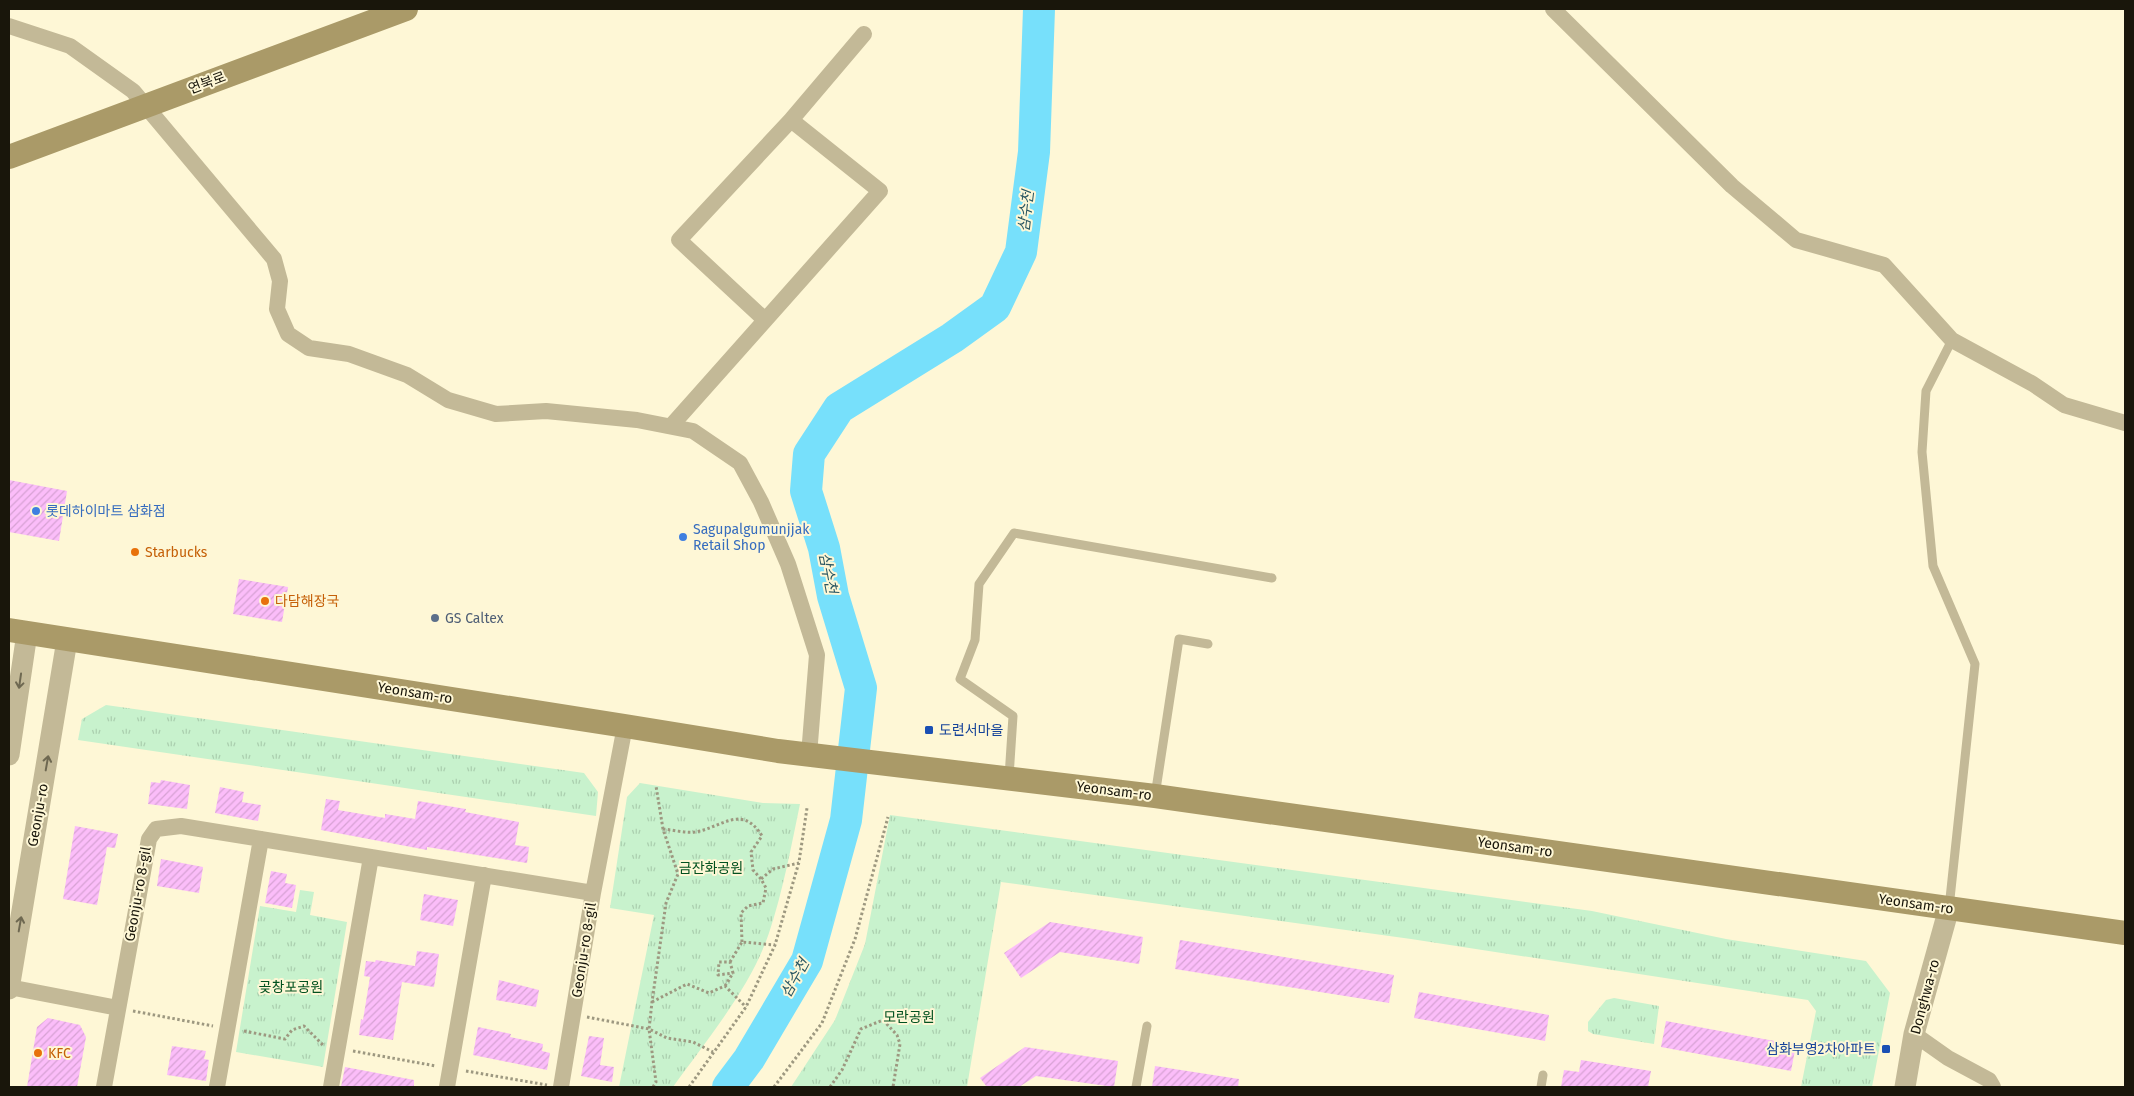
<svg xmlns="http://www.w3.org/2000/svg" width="2134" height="1096" viewBox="0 0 2134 1096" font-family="'Fira Sans','Noto Sans KR',sans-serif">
	<defs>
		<pattern id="grass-tufts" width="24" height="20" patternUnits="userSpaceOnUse" patternTransform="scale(1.25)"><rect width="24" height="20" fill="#c8f2cd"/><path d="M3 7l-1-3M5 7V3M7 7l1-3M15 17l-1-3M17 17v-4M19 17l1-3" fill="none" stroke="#abcfaf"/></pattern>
		<pattern id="building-hatch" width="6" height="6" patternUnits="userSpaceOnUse" patternTransform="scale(1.25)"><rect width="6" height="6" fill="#fbbdf9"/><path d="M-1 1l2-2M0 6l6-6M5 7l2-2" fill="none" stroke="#d7a2d4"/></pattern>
	</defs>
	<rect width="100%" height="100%" fill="#fef7d6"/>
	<path fill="url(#grass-tufts)" d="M 106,705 L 584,773 L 598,792 L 596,816 L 78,740 L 82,719 Z
		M 640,783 L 763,803 L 800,804 C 791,847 783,891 769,933 C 751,987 706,1041 673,1087 L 619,1087 L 654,915 L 610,908 L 627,797 Z
		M 890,815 L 1592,911 L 1726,939 L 1866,961 L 1890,993 L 1872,1087 L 1801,1087 L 1816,1011 L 1808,1000 L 1411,939 L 1001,882 L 967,1087 L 791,1087 L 835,1020 L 865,944 Z
		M 300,890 L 314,892 L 310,915 L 347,922 L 323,1067 L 236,1052 L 260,906 L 296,912 Z
		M 1614,998 L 1659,1006 L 1654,1044 L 1593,1034 L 1588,1031 L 1588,1022 L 1606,1000 Z"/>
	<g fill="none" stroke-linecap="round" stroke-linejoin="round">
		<path stroke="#77e0fb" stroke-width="32" d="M 728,1087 L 749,1059 L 807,961 L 846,820 L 861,688 L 833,596 L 824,548 L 806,491 L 809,454 L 839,408 L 952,338 L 995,307 L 1021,252 L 1034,152 L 1039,9"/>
	</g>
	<path fill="url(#building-hatch)" d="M 9,480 L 67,491 L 59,541 L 9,532 Z
		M 239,579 L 288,587 L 282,622 L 233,614 Z
		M 161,780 L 190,785 L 187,809 L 148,804 L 151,782 L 160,783 Z
		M 220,787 L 244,792 L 242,802 L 261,805 L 258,821 L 215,813 Z
		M 326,799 L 340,801 L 338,810 L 385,818 L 385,814 L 415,819 L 418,801 L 466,809 L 465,812 L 519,822 L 515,845 L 529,847 L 527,863 L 427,847 L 427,850 L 321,830 Z
		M 75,826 L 118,834 L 115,848 L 107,847 L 97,905 L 63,899 Z
		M 161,859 L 203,867 L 199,893 L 157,886 Z
		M 271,871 L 287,874 L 285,883 L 296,885 L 292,908 L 265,903 Z
		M 424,894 L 458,900 L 453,926 L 420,920 Z
		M 1050,922 L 1143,937 L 1139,964 L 1060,952 L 1021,978 L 1004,953 Z
		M 1180,940 L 1394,975 L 1389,1003 L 1175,969 Z
		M 417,951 L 439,954 L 434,987 L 402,982 L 393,1040 L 359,1035 L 361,1019 L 363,1020 L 370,977 L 364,976 L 366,961 L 375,962 L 376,960 L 415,966 Z
		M 499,980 L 539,990 L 536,1007 L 496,1000 Z
		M 1419,992 L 1549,1015 L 1545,1041 L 1414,1018 Z
		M 48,1018 L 80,1025 L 86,1037 L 77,1087 L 27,1087 L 37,1027 Z
		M 1666,1021 L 1796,1045 L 1791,1071 L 1661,1047 Z
		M 478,1027 L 511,1034 L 510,1037 L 543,1044 L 542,1051 L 550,1053 L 547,1070 L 473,1055 Z
		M 589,1036 L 604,1038 L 600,1065 L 614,1067 L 612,1082 L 581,1076 Z
		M 172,1046 L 206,1051 L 204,1059 L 209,1060 L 206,1081 L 167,1075 Z
		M 1025,1047 L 1118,1061 L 1114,1087 L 1036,1076 L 1019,1087 L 987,1087 L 980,1078 Z
		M 1581,1060 L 1651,1071 L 1648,1087 L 1561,1087 L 1564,1070 L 1579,1072 Z
		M 1155,1066 L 1239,1079 L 1238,1087 L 1152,1087 Z
		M 345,1067 L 414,1080 L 414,1087 L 341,1087 Z"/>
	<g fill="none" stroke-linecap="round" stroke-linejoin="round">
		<path stroke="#9d9880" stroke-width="3" stroke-dasharray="2.5 2.5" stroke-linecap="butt" d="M 663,829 C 673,830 685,833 695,832 C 721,828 742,803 762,836 L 751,852 L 753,870 L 761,879
			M 742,942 L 741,913 L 748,906 L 763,903 L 766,888 L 761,879 L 773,869 L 799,863
			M 730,962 L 742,942 L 775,945
			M 725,986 L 733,973 L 730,962 L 719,962 L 718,975 L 733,973
			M 652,1002 L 687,984 L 709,993 L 725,986 L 746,1007
			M 133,1011 L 213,1026
			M 587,1017 L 649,1029 L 667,1038 L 693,1042 L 713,1052
			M 244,1031 L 285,1039 L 292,1030 L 304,1026 L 323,1045
			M 353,1051 L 436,1066
			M 466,1071 L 547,1085
			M 653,1087 L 656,1082 L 649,1029 L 652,1002 L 666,903 L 678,874 L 663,829 L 656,786
			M 689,1087 L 746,1007 L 775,945 L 799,862 L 807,808
			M 774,1087 L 822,1023 L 855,939 L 888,817
			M 830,1087 L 842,1070 L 861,1029 L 883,1020 L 897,1035 L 900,1044 L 893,1087"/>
		<path stroke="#c3b997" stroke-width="9" d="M 1009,777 L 1013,716 L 960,679 L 975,640 L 979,584 L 1014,533 L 1272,578
			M 1155,796 L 1179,639 L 1208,644
			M 1949,908 L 1975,664 L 1933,566 L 1922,452 L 1926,391 L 1952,340
			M 1136,1087 L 1147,1026
			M 1541,1087 L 1543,1075"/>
		<path stroke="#c3b997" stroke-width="16" d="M 1553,9 L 1732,186 L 1796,240 L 1884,265 L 1952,340 L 2033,384 L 2064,405 L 2125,423
			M 9,26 L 70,46 L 133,91 L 274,259 L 280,281 L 277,309 L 288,334 L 309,348 L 349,354 L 407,375 L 448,400 L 496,414 L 546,411 L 637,420 L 693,431 L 740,463 L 761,502 L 788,564 L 817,655 L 809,755
			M 791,120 L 864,34
			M 671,426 L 880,191 L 791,120 L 679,240 L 765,320
			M 593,893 L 625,726
			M 9,987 L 118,1008
			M 1914,1034 L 1948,1058 L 1989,1080 L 1993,1087
			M 104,1087 L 149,839 L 156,829 L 181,826 L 593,893 L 561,1087
			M 217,1087 L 261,839
			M 331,1087 L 371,857
			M 447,1087 L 484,875"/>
		<path stroke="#c3b997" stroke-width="21" d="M 9,755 L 27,633
			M 9,989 L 67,640
			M 1905,1087 L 1914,1034 L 1949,908"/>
		<path stroke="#aa9a68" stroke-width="24" d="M 9,157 L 406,9
			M 9,630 L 625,726 L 778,751 L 1155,796 L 2125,933"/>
	</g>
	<defs><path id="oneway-shaft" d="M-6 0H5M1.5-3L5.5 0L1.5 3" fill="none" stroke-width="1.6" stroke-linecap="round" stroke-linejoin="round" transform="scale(1.25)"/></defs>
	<g stroke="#6e6851">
		<use href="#oneway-shaft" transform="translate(20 681) rotate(98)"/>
		<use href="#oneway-shaft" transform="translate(47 763) rotate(-80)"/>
		<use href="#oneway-shaft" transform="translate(20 924) rotate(-80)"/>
	</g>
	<g fill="#3f7fe0" stroke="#fef7d6" stroke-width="2">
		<circle cx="36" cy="511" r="5"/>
		<circle cx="683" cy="537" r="5"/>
	</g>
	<g fill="#e8710a" stroke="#fef7d6" stroke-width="2">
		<circle cx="135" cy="552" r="5"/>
		<circle cx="265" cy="601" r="5"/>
		<circle cx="38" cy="1053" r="5"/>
	</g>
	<circle fill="#5c6f8a" stroke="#fef7d6" stroke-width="2" cx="435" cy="618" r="5"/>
	<g fill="#1a4fb4" stroke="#fef7d6" stroke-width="2">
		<rect x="924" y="725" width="10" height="10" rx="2.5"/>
		<rect x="1881" y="1044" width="10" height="10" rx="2.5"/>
	</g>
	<g text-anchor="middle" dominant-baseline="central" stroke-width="4" stroke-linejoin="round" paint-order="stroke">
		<g font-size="14" fill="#19160b" stroke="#fef7d6">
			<text transform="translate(207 83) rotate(-21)">연북로</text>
			<text transform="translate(415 693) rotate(9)">Yeonsam-ro</text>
			<text transform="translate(1114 791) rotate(7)">Yeonsam-ro</text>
			<text transform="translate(38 815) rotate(-80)">Geonju-ro</text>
			<text transform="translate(1515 847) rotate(8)">Yeonsam-ro</text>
			<text transform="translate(138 894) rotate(-80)">Geonju-ro 8-gil</text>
			<text transform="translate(1916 904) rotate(8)">Yeonsam-ro</text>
			<text transform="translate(584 950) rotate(-81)">Geonju-ro 8-gil</text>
			<text transform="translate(1925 997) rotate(-75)">Donghwa-ro</text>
		</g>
		<g font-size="14" fill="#366cbe" stroke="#fef7d6" text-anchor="start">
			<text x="46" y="511">롯데하이마트 삼화점</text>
			<text x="693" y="529">Sagupalgumunjjak<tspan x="693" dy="16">Retail Shop</tspan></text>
		</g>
		<g font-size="14" fill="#c56008" stroke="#fef7d6" text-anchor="start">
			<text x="145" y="552">Starbucks</text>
			<text x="275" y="601">다담해장국</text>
			<text x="48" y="1053">KFC</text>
		</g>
		<g font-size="14" fill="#4e5e75" stroke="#fef7d6" text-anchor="start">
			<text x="445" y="618">GS Caltex</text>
		</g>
		<g font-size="14" fill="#164399" stroke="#fef7d6" text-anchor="start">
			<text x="939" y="730">도련서마을</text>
			<text x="1876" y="1049" text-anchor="end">삼화부영2차아파트</text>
		</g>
		<g font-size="14" fill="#01511f" stroke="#fef7d6">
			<text x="711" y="868">금잔화공원</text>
			<text x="291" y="987">곶창포공원</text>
			<text x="909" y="1017">모란공원</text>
		</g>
		<g font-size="15" font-style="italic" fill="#295662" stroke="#fef7d6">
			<text transform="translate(1026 211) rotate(-83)">삼수천</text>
			<text transform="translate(828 573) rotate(79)">삼수천</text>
			<text transform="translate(795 978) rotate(-61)">삼수천</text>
		</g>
	</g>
	<rect width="2134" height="1096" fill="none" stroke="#19160b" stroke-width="20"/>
</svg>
